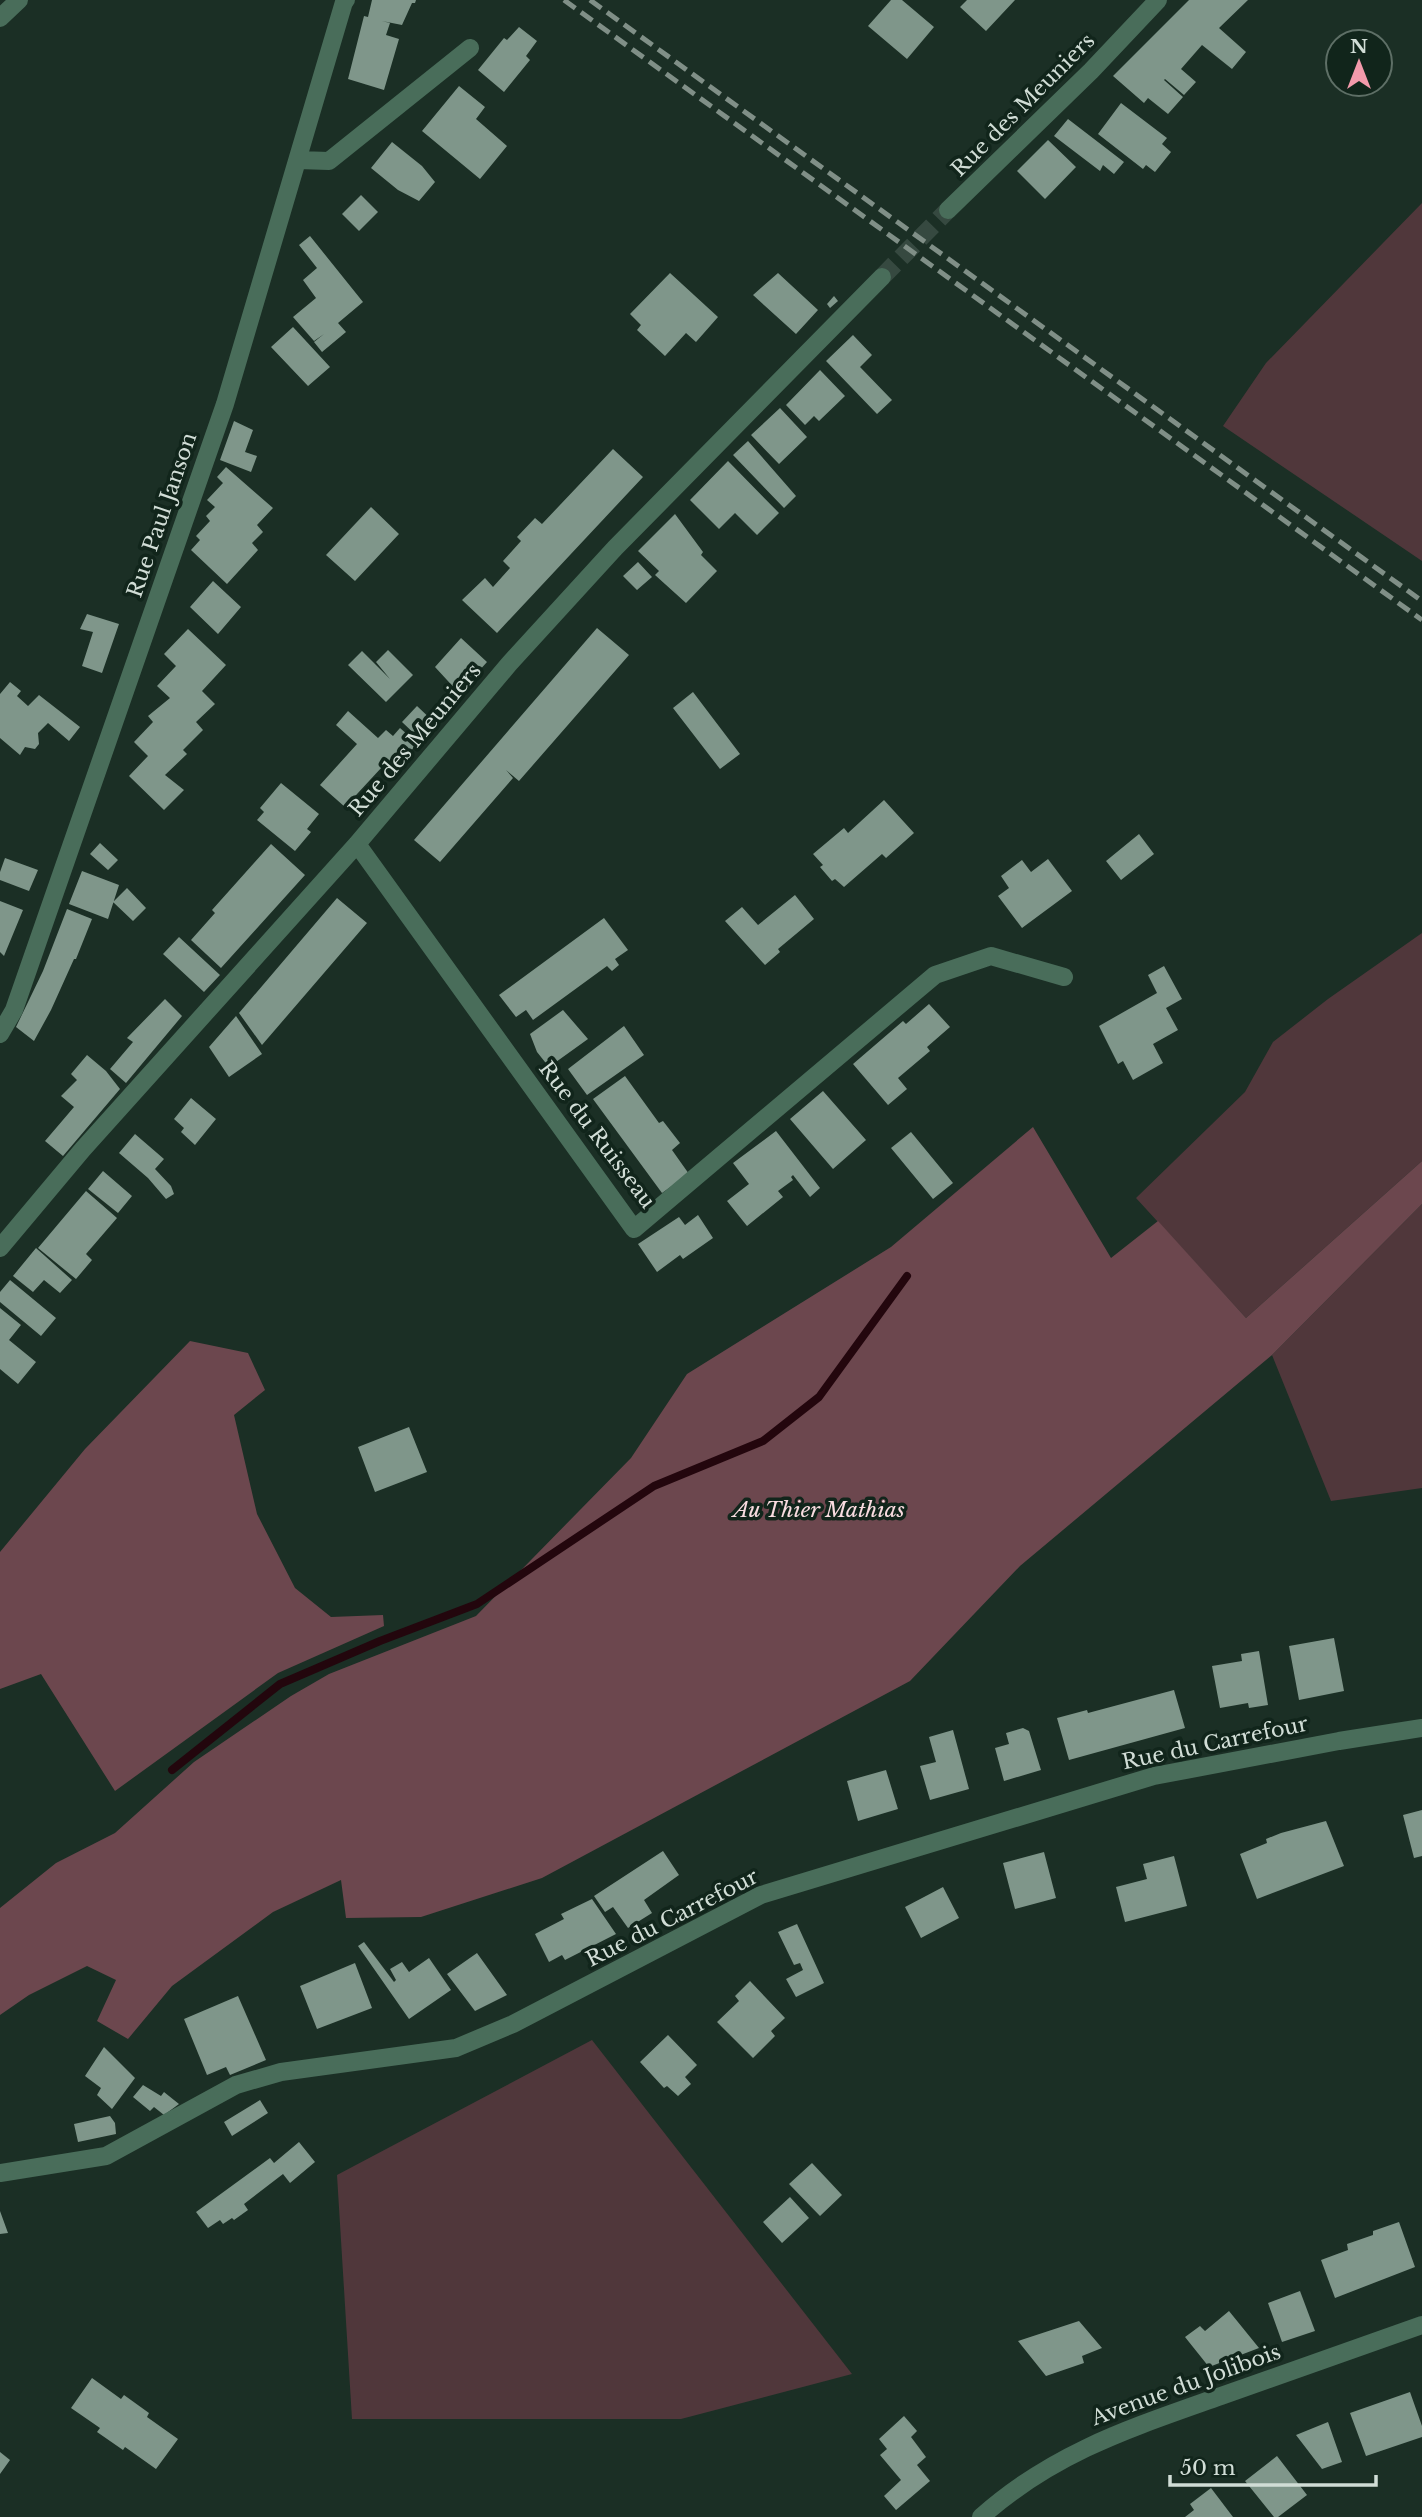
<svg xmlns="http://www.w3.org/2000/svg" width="1422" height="2517" viewBox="0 0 1422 2517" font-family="'Libre Baskerville',serif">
	<rect width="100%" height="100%" fill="#1b2f25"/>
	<path fill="#50373b" d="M 1422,203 L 1422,561 L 1223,426 L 1266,363 Z
		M 1422,933 L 1422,1161 L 1246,1318 L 1136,1198 L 1245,1092 L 1273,1042 L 1328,999 Z
		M 1422,1204 L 1422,1488 L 1331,1501 L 1272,1355 Z
		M 592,2040 L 852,2374 L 681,2419 L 352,2419 L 337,2175 Z"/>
	<path fill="#6c474e" d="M 1033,1127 L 1111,1258 L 1158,1221 L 1246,1318 L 1422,1161 L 1422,1204 L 1272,1355 L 1020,1566 L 910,1681 L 542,1878 L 421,1917 L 346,1918 L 341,1880 L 273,1912 L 172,1986 L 128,2039 L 97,2021 L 116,1980 L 87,1966 L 29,1995 L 0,2015 L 0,1908 L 56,1863 L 115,1833 L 194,1762 L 291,1696 L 329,1674 L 476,1616 L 631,1458 L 687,1374 L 891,1247 Z
		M 190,1341 L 248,1353 L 265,1390 L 234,1415 L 257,1514 L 295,1588 L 331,1617 L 383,1615 L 384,1626 L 278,1673 L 115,1791 L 41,1674 L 0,1689 L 0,1552 L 85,1449 Z"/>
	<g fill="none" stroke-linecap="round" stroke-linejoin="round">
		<path stroke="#23060d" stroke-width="8" d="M 172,1770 L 280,1684 L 380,1641 L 477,1604 L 654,1486 L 763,1441 L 819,1397 L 907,1276"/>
	</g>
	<path fill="#7f968a" d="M 372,0 L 416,0 L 415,3 L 412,3 L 402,25 L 382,21 L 390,23 L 386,35 L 399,39 L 384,90 L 348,79 L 364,16 L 368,17 Z
		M 891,0 L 902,0 L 934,27 L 907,59 L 868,26 Z
		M 967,0 L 1015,0 L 986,31 L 960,7 Z
		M 1189,0 L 1248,0 L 1219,28 L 1246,52 L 1232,69 L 1202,45 L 1181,69 L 1196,82 L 1184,95 L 1165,79 L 1164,80 L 1183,97 L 1168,114 L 1148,98 L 1144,103 L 1113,76 Z
		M 519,27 L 537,41 L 526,56 L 530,60 L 504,92 L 478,70 L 504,38 L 507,40 Z
		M 459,86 L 485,107 L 476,119 L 507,146 L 480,179 L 422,131 Z
		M 1121,103 L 1167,138 L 1162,144 L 1171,152 L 1155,172 L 1146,165 L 1143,169 L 1098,134 Z
		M 1068,119 L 1124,162 L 1114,174 L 1103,165 L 1100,171 L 1054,136 Z
		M 1048,140 L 1076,167 L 1045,199 L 1017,171 Z
		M 392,142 L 422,166 L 435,182 L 419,201 L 398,190 L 371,168 Z
		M 361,195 L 378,212 L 359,231 L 342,214 Z
		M 310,236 L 363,302 L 338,323 L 346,332 L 322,352 L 314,342 L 324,334 L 314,341 L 293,317 L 316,298 L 303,280 L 317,268 L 299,245 Z
		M 670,273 L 718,317 L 696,342 L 686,333 L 665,356 L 637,330 L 641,325 L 630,314 Z
		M 778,273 L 818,310 L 796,334 L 753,295 Z
		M 834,296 L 838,301 L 830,308 L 827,304 Z
		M 293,327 L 330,367 L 308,386 L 271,347 Z
		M 853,335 L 872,355 L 860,367 L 892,400 L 877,414 L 826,361 Z
		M 820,370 L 845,396 L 819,421 L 814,416 L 805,425 L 786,405 Z
		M 780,408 L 807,437 L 779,464 L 751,435 Z
		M 234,421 L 253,430 L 245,452 L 257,456 L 251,472 L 220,460 Z
		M 748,441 L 796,496 L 784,508 L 733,455 Z
		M 613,449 L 643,477 L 497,633 L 462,600 L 485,578 L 493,587 L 510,568 L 503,561 L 521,541 L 517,537 L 535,518 L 542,524 Z
		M 728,461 L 779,513 L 757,535 L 735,513 L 719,529 L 690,500 Z
		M 226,467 L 273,508 L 257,525 L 263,532 L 252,543 L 258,550 L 227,584 L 191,550 L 200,540 L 196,536 L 210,521 L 206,516 L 215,507 L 207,500 L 223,483 L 217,477 Z
		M 371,507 L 399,534 L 355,581 L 326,555 Z
		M 675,514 L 703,552 L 701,555 L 717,571 L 686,603 L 655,575 L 659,571 L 638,551 Z
		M 638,562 L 652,577 L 637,590 L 623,576 Z
		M 213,581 L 241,607 L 218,634 L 190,607 Z
		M 87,614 L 119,624 L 102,673 L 82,666 L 93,632 L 80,629 Z
		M 597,628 L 629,655 L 519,781 L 506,770 L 513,778 L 440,862 L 414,840 Z
		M 188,629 L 226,665 L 202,691 L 215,704 L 196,722 L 203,730 L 183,750 L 187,754 L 165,775 L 184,790 L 164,810 L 129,776 L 148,756 L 134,742 L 153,722 L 148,716 L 170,698 L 157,686 L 176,666 L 164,654 Z
		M 461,638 L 487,662 L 459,693 L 435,667 Z
		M 388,650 L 413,675 L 386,702 L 348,665 L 362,651 L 390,679 L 376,662 Z
		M 10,682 L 21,691 L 17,696 L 28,706 L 39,695 L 80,727 L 69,741 L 48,723 L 38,733 L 39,744 L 35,749 L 25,747 L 20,755 L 0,738 L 0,694 Z
		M 693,692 L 740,754 L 720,769 L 673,708 Z
		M 417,706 L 436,724 L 421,740 L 402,722 Z
		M 348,711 L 378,738 L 386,730 L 393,736 L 400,728 L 417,743 L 392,776 L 382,767 L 345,807 L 320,785 L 357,744 L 336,725 Z
		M 281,783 L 319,814 L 307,829 L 311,832 L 295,851 L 257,820 L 264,812 L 260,808 Z
		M 884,800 L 914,833 L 886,858 L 882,854 L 844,887 L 835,879 L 832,881 L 820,867 L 823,865 L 813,854 L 844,828 L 848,833 Z
		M 1139,834 L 1154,854 L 1121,880 L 1106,861 Z
		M 100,843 L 118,860 L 108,870 L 90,854 Z
		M 271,844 L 305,875 L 221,968 L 191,940 L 215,913 L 212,910 Z
		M 5,858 L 38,870 L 29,891 L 0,880 L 0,872 Z
		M 1048,859 L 1072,891 L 1022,928 L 998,896 L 1009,888 L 1001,876 L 1022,860 L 1031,872 Z
		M 82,871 L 119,885 L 108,919 L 69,904 Z
		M 127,888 L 146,908 L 133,921 L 113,902 Z
		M 795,895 L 814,919 L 778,949 L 780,952 L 765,965 L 725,921 L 742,907 L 758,925 Z
		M 337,898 L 367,923 L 262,1045 L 239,1013 Z
		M 0,901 L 23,910 L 4,956 L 0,952 Z
		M 67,909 L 92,919 L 76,959 L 74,959 L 51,1010 L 34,1041 L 16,1027 L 43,971 Z
		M 604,918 L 628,950 L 615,959 L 619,965 L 612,971 L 607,966 L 533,1020 L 526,1010 L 516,1017 L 499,995 Z
		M 179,937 L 220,975 L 204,992 L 163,954 Z
		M 1164,966 L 1182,999 L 1166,1008 L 1178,1030 L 1153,1044 L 1163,1063 L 1133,1080 L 1123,1061 L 1118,1064 L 1099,1026 L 1157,993 L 1148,975 Z
		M 165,999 L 182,1016 L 126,1083 L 110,1069 L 133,1042 L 127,1038 Z
		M 929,1004 L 950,1027 L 927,1047 L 930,1051 L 898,1078 L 907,1089 L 888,1105 L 853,1064 L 903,1021 L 906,1024 Z
		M 563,1010 L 588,1039 L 549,1067 L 537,1052 L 530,1034 Z
		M 236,1016 L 262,1054 L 229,1077 L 209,1047 Z
		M 624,1026 L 644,1055 L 587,1095 L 568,1069 Z
		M 87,1055 L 106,1071 L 120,1089 L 63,1156 L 45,1141 L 74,1107 L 61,1096 L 77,1080 L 71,1074 Z
		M 625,1076 L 659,1123 L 663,1121 L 680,1143 L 672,1150 L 689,1174 L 662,1193 L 593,1099 Z
		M 823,1091 L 866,1140 L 833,1169 L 790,1119 Z
		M 191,1098 L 216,1119 L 195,1145 L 181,1132 L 184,1128 L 174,1119 Z
		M 776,1131 L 820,1188 L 810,1197 L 793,1175 L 791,1177 L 793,1180 L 778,1191 L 783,1197 L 747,1226 L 727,1201 L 749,1184 L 733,1163 Z
		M 911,1132 L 953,1183 L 933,1199 L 891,1148 Z
		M 135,1134 L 164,1159 L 155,1169 L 171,1186 L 174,1194 L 166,1199 L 148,1178 L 119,1153 Z
		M 103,1171 L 132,1196 L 118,1213 L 88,1189 Z
		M 86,1191 L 117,1218 L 86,1254 L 92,1260 L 76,1279 L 38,1248 Z
		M 698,1215 L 713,1238 L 683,1259 L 680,1255 L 657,1272 L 638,1244 L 679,1217 L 685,1225 Z
		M 36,1248 L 72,1280 L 60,1293 L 44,1280 L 33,1292 L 13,1276 Z
		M 10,1280 L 56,1318 L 41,1336 L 0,1302 L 0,1292 Z
		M 0,1308 L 21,1325 L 9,1340 L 36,1362 L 18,1384 L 0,1369 Z
		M 409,1427 L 427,1472 L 375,1492 L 358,1447 Z
		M 1334,1638 L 1344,1691 L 1299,1700 L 1289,1646 Z
		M 1259,1651 L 1268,1705 L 1249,1708 L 1248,1703 L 1220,1708 L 1212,1666 L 1242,1661 L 1241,1654 Z
		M 1174,1690 L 1185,1728 L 1069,1760 L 1057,1718 L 1087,1710 L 1088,1713 Z
		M 1023,1728 L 1029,1731 L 1041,1770 L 1004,1781 L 995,1748 L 1009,1744 L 1006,1733 Z
		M 953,1730 L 969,1789 L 930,1800 L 920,1766 L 936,1762 L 929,1737 Z
		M 886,1770 L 898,1809 L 858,1821 L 847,1781 Z
		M 1422,1810 L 1422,1856 L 1414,1858 L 1403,1815 Z
		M 1326,1821 L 1344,1866 L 1257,1899 L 1240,1854 L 1267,1843 L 1266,1839 L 1281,1833 Z
		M 663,1851 L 679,1875 L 644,1900 L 652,1913 L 628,1928 L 613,1907 L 605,1912 L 594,1896 Z
		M 1044,1852 L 1056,1898 L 1015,1909 L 1003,1863 Z
		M 1174,1856 L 1187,1906 L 1125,1922 L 1116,1887 L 1147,1879 L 1143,1864 Z
		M 943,1887 L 959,1918 L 921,1938 L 905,1907 Z
		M 592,1899 L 616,1934 L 565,1960 L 562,1955 L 549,1962 L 535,1934 L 564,1919 L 561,1914 Z
		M 797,1924 L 824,1983 L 796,1997 L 786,1979 L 803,1970 L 800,1963 L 794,1965 L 778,1932 Z
		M 364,1942 L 394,1982 L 396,1980 L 390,1969 L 402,1962 L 409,1972 L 429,1958 L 451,1990 L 409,2019 L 358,1946 Z
		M 477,1953 L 507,1995 L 475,2011 L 447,1974 Z
		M 355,1963 L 372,2008 L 317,2029 L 300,1986 Z
		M 750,1981 L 785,2018 L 771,2031 L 775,2036 L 753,2058 L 717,2022 L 739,2001 L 735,1996 Z
		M 238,1996 L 266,2060 L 230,2075 L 226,2067 L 207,2075 L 184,2019 Z
		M 668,2035 L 697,2065 L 685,2077 L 691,2084 L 678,2096 L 667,2086 L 664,2088 L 640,2062 Z
		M 104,2047 L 135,2078 L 112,2109 L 97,2095 L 101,2088 L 85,2076 Z
		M 143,2085 L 161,2096 L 164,2092 L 179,2104 L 164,2115 L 154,2107 L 150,2111 L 133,2097 Z
		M 260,2100 L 268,2113 L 232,2136 L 224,2122 Z
		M 110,2116 L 115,2123 L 116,2134 L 78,2142 L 74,2124 Z
		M 299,2142 L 315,2162 L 290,2183 L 283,2174 L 244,2204 L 248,2210 L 234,2220 L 232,2218 L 223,2224 L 220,2220 L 208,2228 L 196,2212 L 270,2158 L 274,2163 Z
		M 812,2163 L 842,2195 L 820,2216 L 789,2184 Z
		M 790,2197 L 809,2218 L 782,2243 L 763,2222 Z
		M 0,2211 L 8,2233 L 0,2234 Z
		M 1399,2222 L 1415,2267 L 1335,2298 L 1321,2260 L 1348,2250 L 1347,2244 L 1373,2235 L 1373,2231 Z
		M 1300,2291 L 1315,2331 L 1282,2342 L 1268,2303 Z
		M 1229,2311 L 1259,2348 L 1209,2367 L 1185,2337 L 1200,2326 L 1205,2331 Z
		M 1079,2321 L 1102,2348 L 1082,2356 L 1084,2363 L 1046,2376 L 1018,2341 Z
		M 92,2378 L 121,2399 L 124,2395 L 149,2413 L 147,2417 L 178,2439 L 156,2469 L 125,2447 L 123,2450 L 97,2432 L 100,2428 L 71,2408 Z
		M 1410,2392 L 1422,2426 L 1422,2437 L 1366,2456 L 1350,2413 Z
		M 904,2416 L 917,2431 L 911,2437 L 926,2457 L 917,2465 L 930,2481 L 896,2510 L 884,2496 L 901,2480 L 880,2455 L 887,2449 L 879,2439 Z
		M 1328,2422 L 1342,2462 L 1322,2469 L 1296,2435 Z
		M 0,2452 L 10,2460 L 0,2474 Z
		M 1277,2456 L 1307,2495 L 1278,2517 L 1274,2517 L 1245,2481 Z
		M 1211,2488 L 1233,2517 L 1185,2517 L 1194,2510 L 1190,2504 Z"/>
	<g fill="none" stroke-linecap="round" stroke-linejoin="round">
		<path stroke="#364940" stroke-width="18" stroke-dasharray="18 9" stroke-linecap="butt" d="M 882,277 L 948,210"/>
		<path stroke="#496d5a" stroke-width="18" d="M 0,18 L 19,0
			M 298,160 L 329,161 L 470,48
			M 948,210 L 1091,71 L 1158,0
			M 357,844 L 634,1229 L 935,975 L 991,956 L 1064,977
			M 0,1034 L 14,1010 L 225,404 L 344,2 L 346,0
			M 0,1248 L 83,1149 L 357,844 L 509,664 L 615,548 L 882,277
			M 0,2173 L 106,2156 L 236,2085 L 281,2072 L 456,2048 L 513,2024 L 761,1895 L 1154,1776 L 1339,1741 L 1422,1728
			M 981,2517 C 1054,2452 1131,2428 1221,2396 C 1288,2372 1355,2348 1422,2325"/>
		<path stroke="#808f87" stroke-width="5" stroke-dasharray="14 7" stroke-linecap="butt" d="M 564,0 L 1422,620
			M 590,0 L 1422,601"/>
	</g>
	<g text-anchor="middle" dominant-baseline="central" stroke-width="7" stroke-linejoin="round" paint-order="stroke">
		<g font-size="21" fill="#d1ddd6" stroke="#11251b">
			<text transform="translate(1023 105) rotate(-45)">Rue des Meuniers</text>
			<text transform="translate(162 515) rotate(-71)">Rue Paul Janson</text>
			<text transform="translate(415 740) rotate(-50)">Rue des Meuniers</text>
			<text transform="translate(597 1135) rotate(53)">Rue du Ruisseau</text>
			<text transform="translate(1215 1743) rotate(-12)">Rue du Carrefour</text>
			<text transform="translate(672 1918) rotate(-27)">Rue du Carrefour</text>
			<text transform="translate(1186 2385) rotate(-20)">Avenue du Jolibois</text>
		</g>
		<g font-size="21" font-style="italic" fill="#f9dce0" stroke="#11251b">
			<text x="819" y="1510">Au Thier Mathias</text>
		</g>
	</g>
	<g transform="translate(1359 63)"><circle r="33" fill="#11251b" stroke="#5e6f66" stroke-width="2"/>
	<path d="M0-5L12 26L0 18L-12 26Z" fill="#f39aab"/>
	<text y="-10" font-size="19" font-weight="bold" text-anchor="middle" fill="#d1ddd6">N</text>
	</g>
	<path d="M1170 2475v10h206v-10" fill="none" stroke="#d1ddd6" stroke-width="3.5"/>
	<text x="1180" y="2475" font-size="21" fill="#d1ddd6" stroke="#11251b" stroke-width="5" paint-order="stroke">50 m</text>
</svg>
